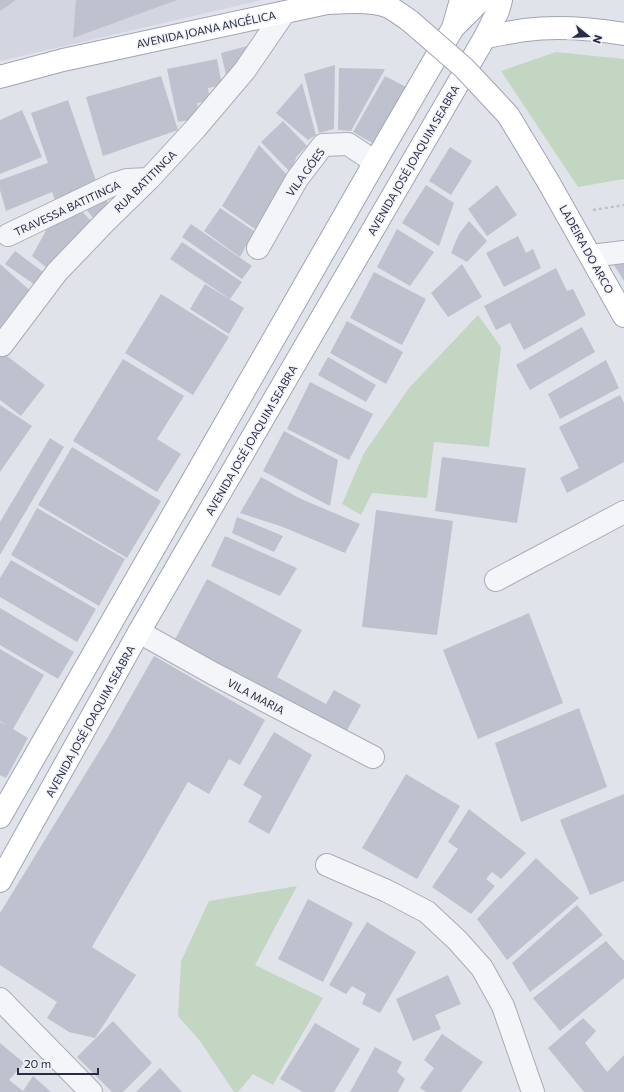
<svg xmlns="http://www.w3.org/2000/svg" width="624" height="1092" viewBox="0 0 624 1092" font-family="Commissioner,sans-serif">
	<rect width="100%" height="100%" fill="#e1e3eb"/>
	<path fill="#d3d5e0" d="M 0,0 L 263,0 L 0,61 Z"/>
	<path fill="#c2d6c1" d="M 556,52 L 624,59 L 624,179 L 578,187 L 501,71 Z
		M 478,315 L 501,347 L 489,447 L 434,442 L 427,498 L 372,493 L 361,515 L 342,504 L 364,453 L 409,388 Z
		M 297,886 L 255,965 L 323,998 L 273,1085 L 253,1074 L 238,1092 L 234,1092 L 200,1041 L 178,1016 L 181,961 L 209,901 Z"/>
	<path fill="#bec1ce" d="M 0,0 L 16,0 L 0,11 Z
		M 76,0 L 177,0 L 73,38 Z
		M 255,44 L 240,72 L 226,75 L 221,53 Z
		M 217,59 L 222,85 L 208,88 L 210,101 L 197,103 L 200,118 L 178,122 L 167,69 Z
		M 335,65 L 334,129 L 319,133 L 304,74 Z
		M 339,68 L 385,69 L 351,131 L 338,130 Z
		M 161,76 L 178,130 L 103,156 L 86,97 Z
		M 385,76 L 408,88 L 376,145 L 353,132 Z
		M 302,83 L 316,135 L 308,140 L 276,113 Z
		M 68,100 L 99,190 L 58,208 L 52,192 L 6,211 L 0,190 L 0,180 L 48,163 L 31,113 Z
		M 22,110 L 42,157 L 0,174 L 0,120 Z
		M 283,121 L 307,146 L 297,156 L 290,172 L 261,142 Z
		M 259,145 L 287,175 L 255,229 L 222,206 Z
		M 450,147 L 472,161 L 451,195 L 429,181 Z
		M 426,185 L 454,203 L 439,246 L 402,223 Z
		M 497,185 L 517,215 L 487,236 L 468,209 Z
		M 102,194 L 112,208 L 97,223 L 82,204 Z
		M 77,206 L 92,222 L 52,272 L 32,256 L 48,227 Z
		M 220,208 L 254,231 L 240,257 L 204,231 Z
		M 469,221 L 487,241 L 467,262 L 451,253 L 459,234 Z
		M 191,224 L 252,266 L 242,279 L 182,237 Z
		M 397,229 L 434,252 L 410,286 L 377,267 Z
		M 518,236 L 526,253 L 533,249 L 541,268 L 504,287 L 486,253 Z
		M 182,242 L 242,282 L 230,299 L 170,259 Z
		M 15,251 L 47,275 L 38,287 L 5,264 Z
		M 624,259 L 624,281 L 612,262 Z
		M 0,264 L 34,294 L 0,337 Z
		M 462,264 L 482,297 L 448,317 L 431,293 Z
		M 556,268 L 567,291 L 573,289 L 586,315 L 524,350 L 510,323 L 496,330 L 484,306 Z
		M 374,272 L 426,299 L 402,345 L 350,318 Z
		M 205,284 L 244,308 L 229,334 L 190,309 Z
		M 161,294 L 229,337 L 193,395 L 125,353 Z
		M 347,321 L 403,352 L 386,384 L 330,353 Z
		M 582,327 L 595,352 L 530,390 L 516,365 Z
		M 3,353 L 45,385 L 21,416 L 0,400 L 0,357 Z
		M 328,357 L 376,385 L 366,402 L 318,375 Z
		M 123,359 L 184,396 L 157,439 L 181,454 L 157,492 L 73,441 Z
		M 606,360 L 619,388 L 560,419 L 548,394 Z
		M 310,382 L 373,414 L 349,460 L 287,429 Z
		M 620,395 L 624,403 L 624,462 L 567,493 L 560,478 L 579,468 L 559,427 Z
		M 0,405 L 32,426 L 0,472 Z
		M 284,431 L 338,460 L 330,506 L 263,471 Z
		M 50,438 L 64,447 L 0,555 L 0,522 Z
		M 72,447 L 161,501 L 127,558 L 38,505 Z
		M 442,457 L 526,468 L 517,523 L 435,511 Z
		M 261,477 L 299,498 L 360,524 L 345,553 L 283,527 L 240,513 Z
		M 37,508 L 125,559 L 99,606 L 11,555 Z
		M 376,510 L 453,521 L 437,635 L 362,627 Z
		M 237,517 L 283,536 L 274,552 L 232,533 Z
		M 225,536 L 297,568 L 280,596 L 211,566 Z
		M 11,560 L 96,609 L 77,642 L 0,597 L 0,578 Z
		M 207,579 L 302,630 L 277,677 L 326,704 L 334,690 L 361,705 L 345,734 L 173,643 Z
		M 0,608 L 74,652 L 58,679 L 0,645 Z
		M 529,613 L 563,703 L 478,739 L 443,650 Z
		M 0,649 L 44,675 L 13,729 L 28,738 L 6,778 L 0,775 L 0,722 L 6,725 L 0,721 Z
		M 154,656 L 265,720 L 240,765 L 229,759 L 209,794 L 188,782 L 92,947 L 136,975 L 95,1038 L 69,1032 L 47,1018 L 57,1002 L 0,965 L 0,913 L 108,737 Z
		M 579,708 L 607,787 L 521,822 L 495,743 Z
		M 274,732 L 312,755 L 269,834 L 248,822 L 262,796 L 243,785 Z
		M 406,774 L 460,806 L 417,879 L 362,848 Z
		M 624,794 L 624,881 L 590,895 L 560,820 Z
		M 469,809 L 526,853 L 501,879 L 492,872 L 486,879 L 495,886 L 471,914 L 432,887 L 458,849 L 448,842 Z
		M 536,858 L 579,898 L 507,960 L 477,919 Z
		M 308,899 L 353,923 L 323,982 L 278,959 Z
		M 577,905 L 603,935 L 530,992 L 512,963 Z
		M 367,922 L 416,952 L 380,1013 L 362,1004 L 366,994 L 352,986 L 346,994 L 329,985 Z
		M 606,941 L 624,961 L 624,978 L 560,1031 L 533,998 Z
		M 448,975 L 461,1004 L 435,1015 L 441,1029 L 413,1041 L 396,999 Z
		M 583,1018 L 596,1031 L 585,1043 L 607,1072 L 624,1055 L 624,1092 L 584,1092 L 548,1048 Z
		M 113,1021 L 152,1063 L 123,1092 L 112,1092 L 77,1057 Z
		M 315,1023 L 360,1049 L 334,1092 L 303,1092 L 280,1079 Z
		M 442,1034 L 483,1062 L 461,1092 L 426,1092 L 420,1088 L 434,1068 L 424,1060 Z
		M 0,1043 L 24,1063 L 9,1080 L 23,1091 L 33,1076 L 51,1092 L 0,1092 Z
		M 375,1047 L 402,1062 L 397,1072 L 405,1079 L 398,1092 L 350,1092 Z
		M 160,1068 L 182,1092 L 136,1092 Z"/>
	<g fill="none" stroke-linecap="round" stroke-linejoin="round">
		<g stroke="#aaacb9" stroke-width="24">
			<path id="minor" d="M 8,235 L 114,184 L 127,180 L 149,179
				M 258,248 L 297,179 L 323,145 L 348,144 L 375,162
				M 591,256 L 624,252
				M 2,345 L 57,272 L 105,222 L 149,179 L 195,129 L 245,70 L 284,13
				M 496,580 L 624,512
				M 139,632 L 214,674 L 373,757
				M 327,865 L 387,891 L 427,912 L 457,940 L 482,968 L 503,1006 L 533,1092
				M 0,999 L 91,1092"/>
		</g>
		<g stroke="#9fa4b8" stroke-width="24">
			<path id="major" d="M 454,27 L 481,0
				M 485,37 C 498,35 511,32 525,30 C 555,26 594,29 624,34
				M 0,77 L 63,60 L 327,3 C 347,2 370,0 389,7 C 396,11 403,16 410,21
				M 549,183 L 624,316
				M 0,817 L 375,162 L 453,28 L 461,0
				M 0,881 L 139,632 L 485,37 L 498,11 L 501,0"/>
		</g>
		<path stroke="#bfc1ca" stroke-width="2.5" stroke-dasharray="3 3" stroke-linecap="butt" d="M 593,210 L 624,205"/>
		<use href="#minor" stroke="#f4f5f9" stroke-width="22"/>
		<use href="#major" stroke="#fff" stroke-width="22"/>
		<g stroke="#9fa4b8" stroke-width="24" stroke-linecap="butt">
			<path id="major-bridge" d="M 410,21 L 464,68 L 508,115 L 549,183"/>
		</g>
		<use href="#major-bridge" stroke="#fff" stroke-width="22"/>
	</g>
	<g text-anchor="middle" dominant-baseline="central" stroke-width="3" stroke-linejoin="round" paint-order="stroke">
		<g font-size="11" fill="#282c45" stroke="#f1f3f8">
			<text transform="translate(206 29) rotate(-12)">AVENIDA JOANA ANGÉLICA</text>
			<text transform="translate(413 160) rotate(-60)">AVENIDA JOSÉ JOAQUIM SEABRA</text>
			<text transform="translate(305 172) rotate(-54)">VILA GÓES</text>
			<text transform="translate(145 181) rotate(-45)">RUA BATITINGA</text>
			<text transform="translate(67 208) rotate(-25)">TRAVESSA BATITINGA</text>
			<text transform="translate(587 249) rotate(61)">LADEIRA DO ARCO</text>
			<text transform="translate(251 440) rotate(-60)">AVENIDA JOSÉ JOAQUIM SEABRA</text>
			<text transform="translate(256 696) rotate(28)">VILA MARIA</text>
			<text transform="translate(90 721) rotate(-61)">AVENIDA JOSÉ JOAQUIM SEABRA</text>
		</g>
	</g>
	<g transform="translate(588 36) rotate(108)" stroke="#f1f3f8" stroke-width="3" paint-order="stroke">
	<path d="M0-3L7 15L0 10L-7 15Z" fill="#282c45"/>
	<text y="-6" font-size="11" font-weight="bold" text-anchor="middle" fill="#282c45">N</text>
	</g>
	<path d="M18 1068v6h80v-6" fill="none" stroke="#282c45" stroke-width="2"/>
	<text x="24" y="1068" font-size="12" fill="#282c45" stroke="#f1f3f8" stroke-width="3" paint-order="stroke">20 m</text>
</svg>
